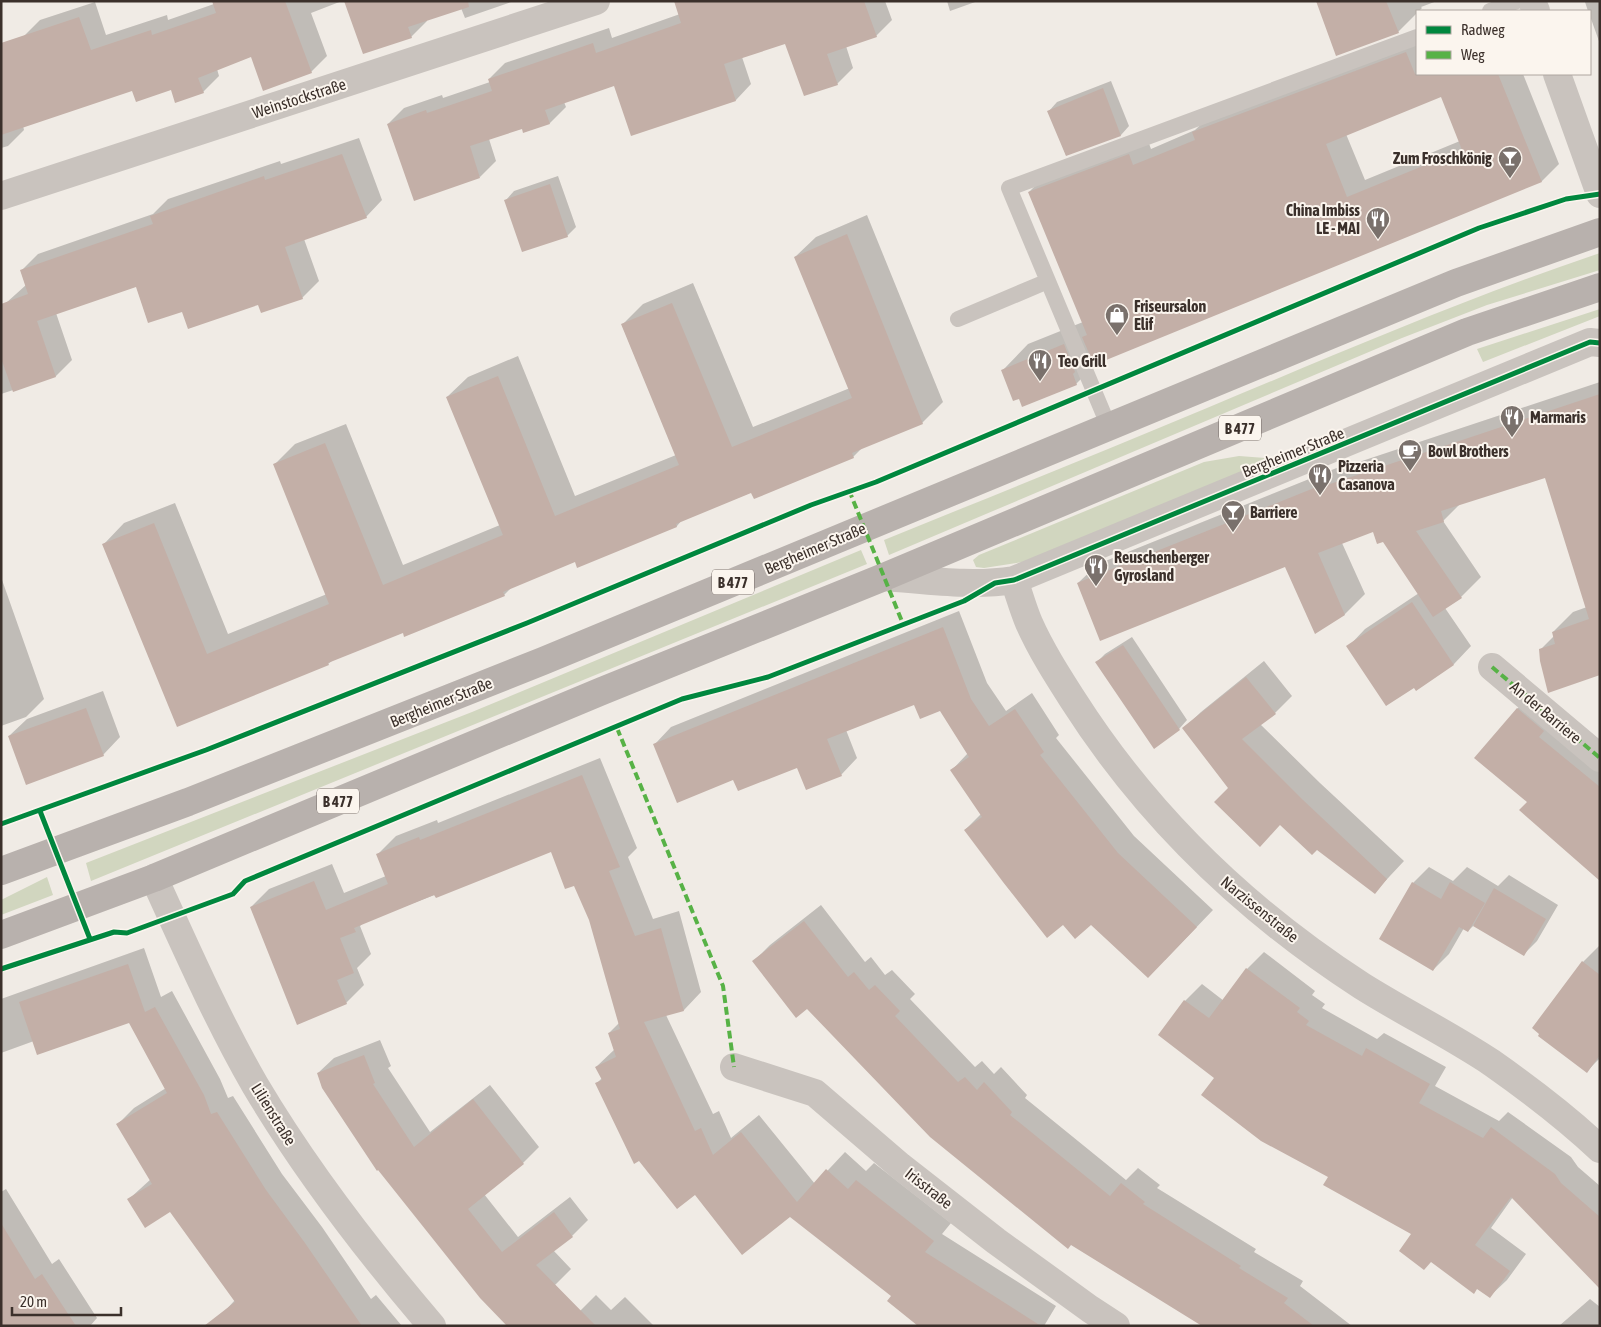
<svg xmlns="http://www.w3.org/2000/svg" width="1601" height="1327" viewBox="0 0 1601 1327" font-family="'Asap Condensed',sans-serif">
	<rect width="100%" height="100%" fill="#f0ebe5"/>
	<path fill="#d1d6bf" d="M 1600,253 L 1600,270 L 1487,305 L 1402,338 L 889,555 L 884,540 C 992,496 1100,453 1207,408 C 1337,354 1466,298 1600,253 Z
		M 1600,309 L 1600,316 L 1483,362 L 1477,349 Z
		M 1239,456 L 1280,459 L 1036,560 L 984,568 L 976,567 L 973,560 L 979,555 L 1204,462 Z
		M 861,550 L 867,564 L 91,881 L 86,863 L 472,712 Z
		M 47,877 L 53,895 L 1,915 L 1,900 Z"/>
	<path fill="#0003" fill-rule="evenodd" d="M 213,1 L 342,1 L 311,13 L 327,56 L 311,72 L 252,56 L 217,69 L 219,76 L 203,92 L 172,89 L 133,89 L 23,126 L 24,130 L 8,146 L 1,148 L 1,72 L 24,36 L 40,20 L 95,2 L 106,35 L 167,15 L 168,20 L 214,4 Z
		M 346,1 L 514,1 L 465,18 L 461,8 L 427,20 L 427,21 L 411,37 Z
		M 681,1 L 885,1 L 892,20 L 876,36 L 846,46 L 853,68 L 837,84 L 786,42 L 742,57 L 751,84 L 736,100 L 615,85 L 564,102 L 566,107 L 550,123 L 524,132 L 523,128 L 489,139 L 496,161 L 480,177 L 388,124 L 404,108 L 442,95 L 443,98 L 490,82 L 489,79 L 505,63 L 609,28 L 612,38 L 680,14 Z
		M 947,1 L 978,1 L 950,11 Z
		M 1317,1 L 1437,1 L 1421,7 L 1422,8 L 1398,32 Z
		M 1585,1 L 1600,1 L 1600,44 L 1590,16 L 1590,11 L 1588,11 L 1585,2 Z
		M 1417,37 L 1417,74 L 1523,74 L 1559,164 L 1542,181 L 1098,362 L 1076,384 L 1019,397 L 1002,371 L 1028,344 L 1083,322 L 1029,192 L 1047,174 L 1147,138 L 1151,149 L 1195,130 L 1211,115 ZM 1442,95 L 1460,141 L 1365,180 L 1346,134 Z
		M 1111,81 L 1129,126 L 1121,135 L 1066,155 L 1049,111 L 1057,102 Z
		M 359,138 L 382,200 L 366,217 L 304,239 L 319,281 L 302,298 L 259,303 L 137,286 L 56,313 L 72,360 L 56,376 L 1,394 L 1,310 L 6,303 L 26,285 L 21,271 L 38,254 L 153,214 L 168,199 L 280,161 L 281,164 Z
		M 558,176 L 576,227 L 567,236 L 506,200 L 514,191 Z
		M 867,215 L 943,402 L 922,423 L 863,447 L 853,457 L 752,492 L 682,520 L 677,526 L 576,561 L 513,586 L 504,595 L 403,631 L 333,660 L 328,664 L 178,725 L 104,544 L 124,523 L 175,503 L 228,634 L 327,594 L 275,464 L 295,444 L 346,424 L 403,565 L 500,525 L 447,397 L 468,377 L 518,356 L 575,496 L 676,455 L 622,325 L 643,304 L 693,283 L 753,427 L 850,388 L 795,257 L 816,237 Z
		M 1600,382 L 1600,674 L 1540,650 L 1554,636 L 1553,632 L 1573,612 L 1587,607 L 1546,476 L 1460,504 L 1443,521 L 1481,577 L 1461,597 L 1445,608 L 1471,646 L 1454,664 L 1416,689 L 1348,647 L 1365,629 L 1419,593 L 1384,540 L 1374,530 L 1342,543 L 1365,594 L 1345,614 L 1316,632 L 1286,565 L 1078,583 L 1098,564 L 1349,463 L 1350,465 Z
		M 1,577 L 44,699 L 26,717 L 1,726 Z
		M 959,611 L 987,683 L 1006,711 L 1032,693 L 1059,735 L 1056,738 L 1134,836 L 1213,910 L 1165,960 L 1091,923 L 1063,923 L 965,830 L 981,814 L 952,770 L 968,753 L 941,710 L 915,703 L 846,730 L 857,758 L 841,775 L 797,766 L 734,778 L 655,744 L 671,727 Z
		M 1132,637 L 1187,720 L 1179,729 L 1097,662 L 1105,654 Z
		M 1264,661 L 1292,696 L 1275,713 L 1260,724 L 1320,783 L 1404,861 L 1375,892 L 1317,849 L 1229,788 L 1184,728 L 1201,712 Z
		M 103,691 L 120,737 L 103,755 L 9,736 L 27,719 Z
		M 1535,691 L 1600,755 L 1600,878 L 1529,801 L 1517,709 Z
		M 600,758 L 637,848 L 628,857 L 653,919 L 679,911 L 701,992 L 684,1010 L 666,1015 L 713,1114 L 719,1111 L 731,1138 L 759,1115 L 815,1184 L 845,1152 L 866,1171 L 874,1163 L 951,1223 L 942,1234 L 1056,1306 L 1044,1326 L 920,1326 L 893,1296 L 790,1215 L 695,1193 L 597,1083 L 602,1078 L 596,1067 L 615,1049 L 609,1033 L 619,1023 L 591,920 L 574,884 L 552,850 L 364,922 L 360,926 L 371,954 L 357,968 L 364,985 L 346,1003 L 251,907 L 269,889 L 332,864 L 344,893 L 386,876 L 378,854 L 396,836 L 437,820 L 438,823 Z
		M 1429,867 L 1453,881 L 1467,867 L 1498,886 L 1509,875 L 1558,905 L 1537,941 L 1524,954 L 1474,925 L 1468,931 L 1464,928 L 1449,954 L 1433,970 L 1413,883 Z
		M 821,905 L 865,962 L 871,957 L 885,975 L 892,970 L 915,994 L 910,999 L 975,1067 L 982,1061 L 994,1074 L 1001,1067 L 1027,1095 L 1025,1098 L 1126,1180 L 1138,1168 L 1160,1185 L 1157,1188 L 1256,1249 L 1254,1252 L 1303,1281 L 1300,1286 L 1352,1326 L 1226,1326 L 808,1007 L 754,961 L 770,945 Z
		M 1599,946 L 1600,1058 L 1587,1071 L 1583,962 Z
		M 144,948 L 161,997 L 172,991 L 220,1079 L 228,1098 L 233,1096 L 282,1174 L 322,1227 L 371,1299 L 376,1295 L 402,1326 L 234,1326 L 223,1313 L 235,1300 L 171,1210 L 129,1199 L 151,1179 L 118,1124 L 134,1108 L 166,1088 L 130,1021 L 34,1041 L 1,1053 L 1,999 Z
		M 1264,952 L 1315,991 L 1312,995 L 1325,1004 L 1322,1008 L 1377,1039 L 1384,1033 L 1446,1067 L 1435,1086 L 1499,1121 L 1508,1112 L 1571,1157 L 1578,1167 L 1600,1186 L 1600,1287 L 1513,1197 L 1491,1228 L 1526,1254 L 1507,1280 L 1490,1296 L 1413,1233 L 1329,1177 L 1216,1077 L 1160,1035 L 1185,1001 L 1202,984 L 1224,1001 L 1247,969 Z
		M 380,1040 L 391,1066 L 388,1068 L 430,1132 L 490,1085 L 539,1147 L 523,1163 L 484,1194 L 518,1237 L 570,1197 L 588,1220 L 572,1236 L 553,1250 L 571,1269 L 556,1284 L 508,1324 L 318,1073 L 334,1058 Z
		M 6,1189 L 52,1264 L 59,1259 L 97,1318 L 90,1326 L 1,1326 L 1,1192 Z
		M 596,1295 L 611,1310 L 625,1297 L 654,1326 L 565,1326 Z
		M 1590,1299 L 1600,1307 L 1600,1326 L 1559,1326 Z"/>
	<path fill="#c3afa7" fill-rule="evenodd" d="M 212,1 L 285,1 L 312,73 L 263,91 L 251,57 L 198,78 L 204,93 L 175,103 L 171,90 L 136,102 L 132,91 L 1,135 L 1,43 L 79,17 L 91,50 L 151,30 L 152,35 L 216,13 Z
		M 344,1 L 468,1 L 469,7 L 408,27 L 412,38 L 363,54 Z
		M 674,1 L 864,1 L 877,37 L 827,54 L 838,85 L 804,96 L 785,44 L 724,64 L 736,101 L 631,136 L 614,86 L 545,110 L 550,124 L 523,133 L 522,129 L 470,146 L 480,178 L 414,201 L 387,124 L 426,110 L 427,113 L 492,91 L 488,79 L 593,43 L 596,53 L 681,23 Z
		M 1316,1 L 1386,1 L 1399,33 L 1336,56 Z
		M 1406,52 L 1415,74 L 1498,74 L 1542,182 L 1094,365 L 1082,337 L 1087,335 L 1028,192 L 1129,154 L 1133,165 L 1195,140 L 1192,132 ZM 1441,97 L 1462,150 L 1347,197 L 1326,144 Z
		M 1103,88 L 1121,136 L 1066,156 L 1047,111 Z
		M 342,154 L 367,218 L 285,247 L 303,299 L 261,313 L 258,305 L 188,329 L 182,312 L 148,323 L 136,287 L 37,321 L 56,377 L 13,392 L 1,358 L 1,304 L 28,294 L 20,270 L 153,224 L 150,216 L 264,176 L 265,180 Z
		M 550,184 L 568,237 L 522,252 L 504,200 Z
		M 847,234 L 923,424 L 852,453 L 854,458 L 805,478 L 754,499 L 751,493 L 676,524 L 677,527 L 577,568 L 575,562 L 503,592 L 505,596 L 404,637 L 403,633 L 328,663 L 329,665 L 177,727 L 102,544 L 154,523 L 207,654 L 329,604 L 273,464 L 325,443 L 383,585 L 503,535 L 446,397 L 498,376 L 555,516 L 679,465 L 621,324 L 672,303 L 732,447 L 852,398 L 794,257 Z
		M 1064,344 L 1075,372 L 1073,374 L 1077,385 L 1022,407 L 1019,399 L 1013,401 L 1001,370 Z
		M 1600,394 L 1600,675 L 1548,693 L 1540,661 L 1539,649 L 1555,644 L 1552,632 L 1589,619 L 1545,478 L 1441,511 L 1444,522 L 1416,531 L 1462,598 L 1433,617 L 1383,542 L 1377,544 L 1373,532 L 1318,553 L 1345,615 L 1315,634 L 1285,567 L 1100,641 L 1077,583 L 1329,482 L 1330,484 Z
		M 1412,602 L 1454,665 L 1416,691 L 1414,688 L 1386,706 L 1346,646 Z
		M 943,627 L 971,699 L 989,726 L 1015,709 L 1044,752 L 1040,755 L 1118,853 L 1197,927 L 1148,978 L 1091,925 L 1075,939 L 1063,925 L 1047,938 L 1003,882 L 964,830 L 982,817 L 950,770 L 969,757 L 940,711 L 920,719 L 914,705 L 827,739 L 842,776 L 806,790 L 797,768 L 738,791 L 733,780 L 677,803 L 653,744 Z
		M 1123,645 L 1180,730 L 1154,749 L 1095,662 Z
		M 1246,677 L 1276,714 L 1242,739 L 1303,800 L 1387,879 L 1375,894 L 1317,850 L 1312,855 L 1280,825 L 1260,847 L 1214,802 L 1228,788 L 1182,728 Z
		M 86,708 L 104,756 L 26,785 L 8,736 Z
		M 1517,708 L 1544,731 L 1539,737 L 1600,787 L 1600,881 L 1519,810 L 1527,802 L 1474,758 Z
		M 582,775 L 620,867 L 609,871 L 635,936 L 661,928 L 684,1011 L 644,1022 L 695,1131 L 701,1128 L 713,1155 L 741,1132 L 797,1202 L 826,1169 L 848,1189 L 856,1180 L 934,1241 L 925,1252 L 1041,1326 L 918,1326 L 887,1301 L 891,1296 L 790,1217 L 742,1255 L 695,1195 L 677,1209 L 639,1161 L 634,1164 L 595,1083 L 602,1080 L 595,1067 L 616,1057 L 608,1033 L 620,1029 L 589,920 L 574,886 L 565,889 L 551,852 L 436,898 L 434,895 L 354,928 L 356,932 L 340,938 L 354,973 L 337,980 L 347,1004 L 297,1025 L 250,907 L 314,881 L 326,910 L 388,884 L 376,854 L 419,837 L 420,840 Z
		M 1412,882 L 1441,899 L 1450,882 L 1485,903 L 1468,932 L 1459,927 L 1433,971 L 1379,939 Z
		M 1494,888 L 1546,919 L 1524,956 L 1473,926 Z
		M 804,921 L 848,977 L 854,972 L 869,990 L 875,985 L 900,1011 L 895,1016 L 958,1082 L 965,1077 L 977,1090 L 984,1082 L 1012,1112 L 1010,1115 L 1110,1196 L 1121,1183 L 1145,1202 L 1143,1204 L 1241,1266 L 1239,1268 L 1288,1298 L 1284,1303 L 1314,1326 L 1202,1326 L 1071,1245 L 1068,1249 L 930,1137 L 807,1009 L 796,1018 L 752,961 Z
		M 1582,961 L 1600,975 L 1600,1055 L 1587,1073 L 1538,1036 L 1539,1034 L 1532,1028 Z
		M 128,964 L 145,1012 L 155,1007 L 204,1095 L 211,1114 L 217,1112 L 266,1190 L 305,1243 L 362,1326 L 204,1326 L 235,1302 L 170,1212 L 145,1228 L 127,1199 L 152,1184 L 116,1124 L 167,1093 L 129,1023 L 37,1055 L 19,1002 Z
		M 1246,968 L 1300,1008 L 1297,1012 L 1309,1021 L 1306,1025 L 1362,1056 L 1366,1048 L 1430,1084 L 1419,1103 L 1483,1138 L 1491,1127 L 1555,1174 L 1561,1183 L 1600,1217 L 1600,1289 L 1511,1197 L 1475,1245 L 1510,1271 L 1490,1298 L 1477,1289 L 1474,1294 L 1431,1262 L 1424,1270 L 1399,1251 L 1411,1234 L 1323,1185 L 1328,1177 L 1261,1141 L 1201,1095 L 1214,1078 L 1158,1035 L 1184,1000 L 1209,1018 Z
		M 364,1055 L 375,1083 L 373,1084 L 414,1147 L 473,1099 L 524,1164 L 468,1209 L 502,1252 L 554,1212 L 573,1237 L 536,1265 L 596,1326 L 507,1326 L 480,1298 L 378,1170 L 377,1171 L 322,1088 L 317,1073 Z
		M 1,1223 L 35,1279 L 42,1274 L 76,1326 L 1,1326 Z"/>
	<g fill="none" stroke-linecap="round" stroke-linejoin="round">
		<path stroke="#c9c3be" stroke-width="16" d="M 1490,11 L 1517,1
			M 958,319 L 1048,281
			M 1109,427 L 1009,188 L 1417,37"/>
		<path stroke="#c9c3be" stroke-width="28" d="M 1532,1 L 1536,11
			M 1557,74 L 1600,194
			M 1,196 L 596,1
			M 884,577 C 927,580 971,587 1014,580 L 1590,342 L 1600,343
			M 1014,580 C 1019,594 1023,609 1029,623 C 1041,650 1057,675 1073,700 C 1147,816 1246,911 1362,986 C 1405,1013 1450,1035 1492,1063 C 1529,1089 1567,1118 1600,1149
			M 1492,667 L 1600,758
			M 154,878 C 186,948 217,1019 255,1085 C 306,1171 367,1250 432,1326
			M 734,1067 L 815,1093 L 900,1166 L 996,1241 L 1090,1309 L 1116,1326"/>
		<path stroke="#b8b1ad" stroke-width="28" d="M 1,871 L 188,802 L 543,661 L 1456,283 L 1600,232
			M 1,935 L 154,878 L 602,691 L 884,577 L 1467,332 L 1600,287"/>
		<path stroke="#57b246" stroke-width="4" stroke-dasharray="8 4" stroke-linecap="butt" d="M 849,490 L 903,624
			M 1492,667 L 1600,758
			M 617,728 L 723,986 L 734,1067"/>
		<g stroke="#fbf5ee" stroke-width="8">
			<path id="cycleway" d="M 40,811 L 90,939
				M 1,824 L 206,750 L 527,623 L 811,505 L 876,482 L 1479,228 L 1566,199 L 1600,194
				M 1,969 L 114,932 L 127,933 L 233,894 L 245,881 L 682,699 L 768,677 L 964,601 L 995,583 L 1014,580 L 1590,342 L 1600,343"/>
		</g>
		<use href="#cycleway" stroke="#00873e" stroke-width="5"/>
	</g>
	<defs>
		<g id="bar-pin" transform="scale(1.25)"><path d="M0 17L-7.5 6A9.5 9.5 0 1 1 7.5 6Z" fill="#7a716c" stroke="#fbf5ee"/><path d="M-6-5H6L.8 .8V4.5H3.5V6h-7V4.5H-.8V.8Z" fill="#fff"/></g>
		<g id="restaurant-pin" transform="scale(1.25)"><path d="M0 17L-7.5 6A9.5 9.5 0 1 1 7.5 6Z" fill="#7a716c" stroke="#fbf5ee"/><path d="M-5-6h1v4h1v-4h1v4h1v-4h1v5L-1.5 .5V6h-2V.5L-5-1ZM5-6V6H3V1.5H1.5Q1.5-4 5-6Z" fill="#fff"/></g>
		<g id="shop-pin" transform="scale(1.25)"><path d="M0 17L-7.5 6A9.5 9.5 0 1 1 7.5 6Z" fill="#7a716c" stroke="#fbf5ee"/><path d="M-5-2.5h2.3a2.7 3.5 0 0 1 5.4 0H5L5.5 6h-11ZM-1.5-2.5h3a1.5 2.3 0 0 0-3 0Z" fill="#fff"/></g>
		<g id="cafe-pin" transform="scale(1.25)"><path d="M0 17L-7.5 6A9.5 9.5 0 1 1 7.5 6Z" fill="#7a716c" stroke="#fbf5ee"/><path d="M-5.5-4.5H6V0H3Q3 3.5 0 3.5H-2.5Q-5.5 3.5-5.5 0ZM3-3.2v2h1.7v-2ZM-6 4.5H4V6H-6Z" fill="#fff"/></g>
	</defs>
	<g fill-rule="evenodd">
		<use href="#bar-pin" x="1510" y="158"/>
		<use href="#restaurant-pin" x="1378" y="219"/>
		<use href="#shop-pin" x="1117" y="315"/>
		<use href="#restaurant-pin" x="1040" y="361"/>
		<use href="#restaurant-pin" x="1512" y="417"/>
		<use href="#cafe-pin" x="1410" y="451"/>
		<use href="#restaurant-pin" x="1320" y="475"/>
		<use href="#bar-pin" x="1233" y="512"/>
		<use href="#restaurant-pin" x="1096" y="566"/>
	</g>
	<g text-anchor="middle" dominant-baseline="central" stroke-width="4" stroke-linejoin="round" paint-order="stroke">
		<g fill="#fbf5ee" stroke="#756b66" stroke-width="1">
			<rect x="1219" y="415.5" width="42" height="25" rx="4"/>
			<rect x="712" y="569.5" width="42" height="25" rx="4"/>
			<rect x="317" y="788.5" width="42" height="25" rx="4"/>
		</g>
		<g font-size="15" font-weight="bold" fill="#3b302b">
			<text x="1240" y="428">B 477</text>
			<text x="733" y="582">B 477</text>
			<text x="338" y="801">B 477</text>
		</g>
		<g font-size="16" fill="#3b302b" stroke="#fbf5ee">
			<text transform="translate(299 98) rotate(-18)">Weinstockstraße</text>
			<text transform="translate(1293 452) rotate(-22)">Bergheimer Straße</text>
			<text transform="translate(815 548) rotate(-23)">Bergheimer Straße</text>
			<text transform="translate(441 702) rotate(-22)">Bergheimer Straße</text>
			<text transform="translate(1546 712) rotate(40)">An der Barriere</text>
			<text transform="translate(1260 909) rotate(39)">Narzissenstraße</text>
			<text transform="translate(274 1114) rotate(58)">Lilienstraße</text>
			<text transform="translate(929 1188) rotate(38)">Irisstraße</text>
		</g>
		<g font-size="16" font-weight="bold" fill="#3b302b" stroke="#fbf5ee" text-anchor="start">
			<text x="1492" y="158" text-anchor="end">Zum Froschkönig</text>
			<text x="1360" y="210" text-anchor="end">China Imbiss<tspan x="1360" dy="18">LE - MAI</tspan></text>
			<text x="1134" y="306">Friseursalon<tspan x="1134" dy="18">Elif</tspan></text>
			<text x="1058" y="361">Teo Grill</text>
			<text x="1530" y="417">Marmaris</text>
			<text x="1428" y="451">Bowl Brothers</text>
			<text x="1338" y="466">Pizzeria<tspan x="1338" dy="18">Casanova</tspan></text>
			<text x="1250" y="512">Barriere</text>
			<text x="1114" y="557">Reuschenberger<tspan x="1114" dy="18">Gyrosland</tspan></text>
		</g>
	</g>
	<rect width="1601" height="1327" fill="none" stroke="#3b302b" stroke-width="5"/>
	<rect x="1416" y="10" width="175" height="65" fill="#fbf5ee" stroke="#aea6a0"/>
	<rect x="1426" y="26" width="25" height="8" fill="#00873e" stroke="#aea6a0"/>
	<text x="1461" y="35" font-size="15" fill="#3b302b">Radweg</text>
	<rect x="1426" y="51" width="25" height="8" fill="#57b246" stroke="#aea6a0"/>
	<text x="1461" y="60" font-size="15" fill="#3b302b">Weg</text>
	<path d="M12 1307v8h109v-8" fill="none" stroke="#3b302b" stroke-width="2.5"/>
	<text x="20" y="1307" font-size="15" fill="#3b302b" stroke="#fbf5ee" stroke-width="4" paint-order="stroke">20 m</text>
</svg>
